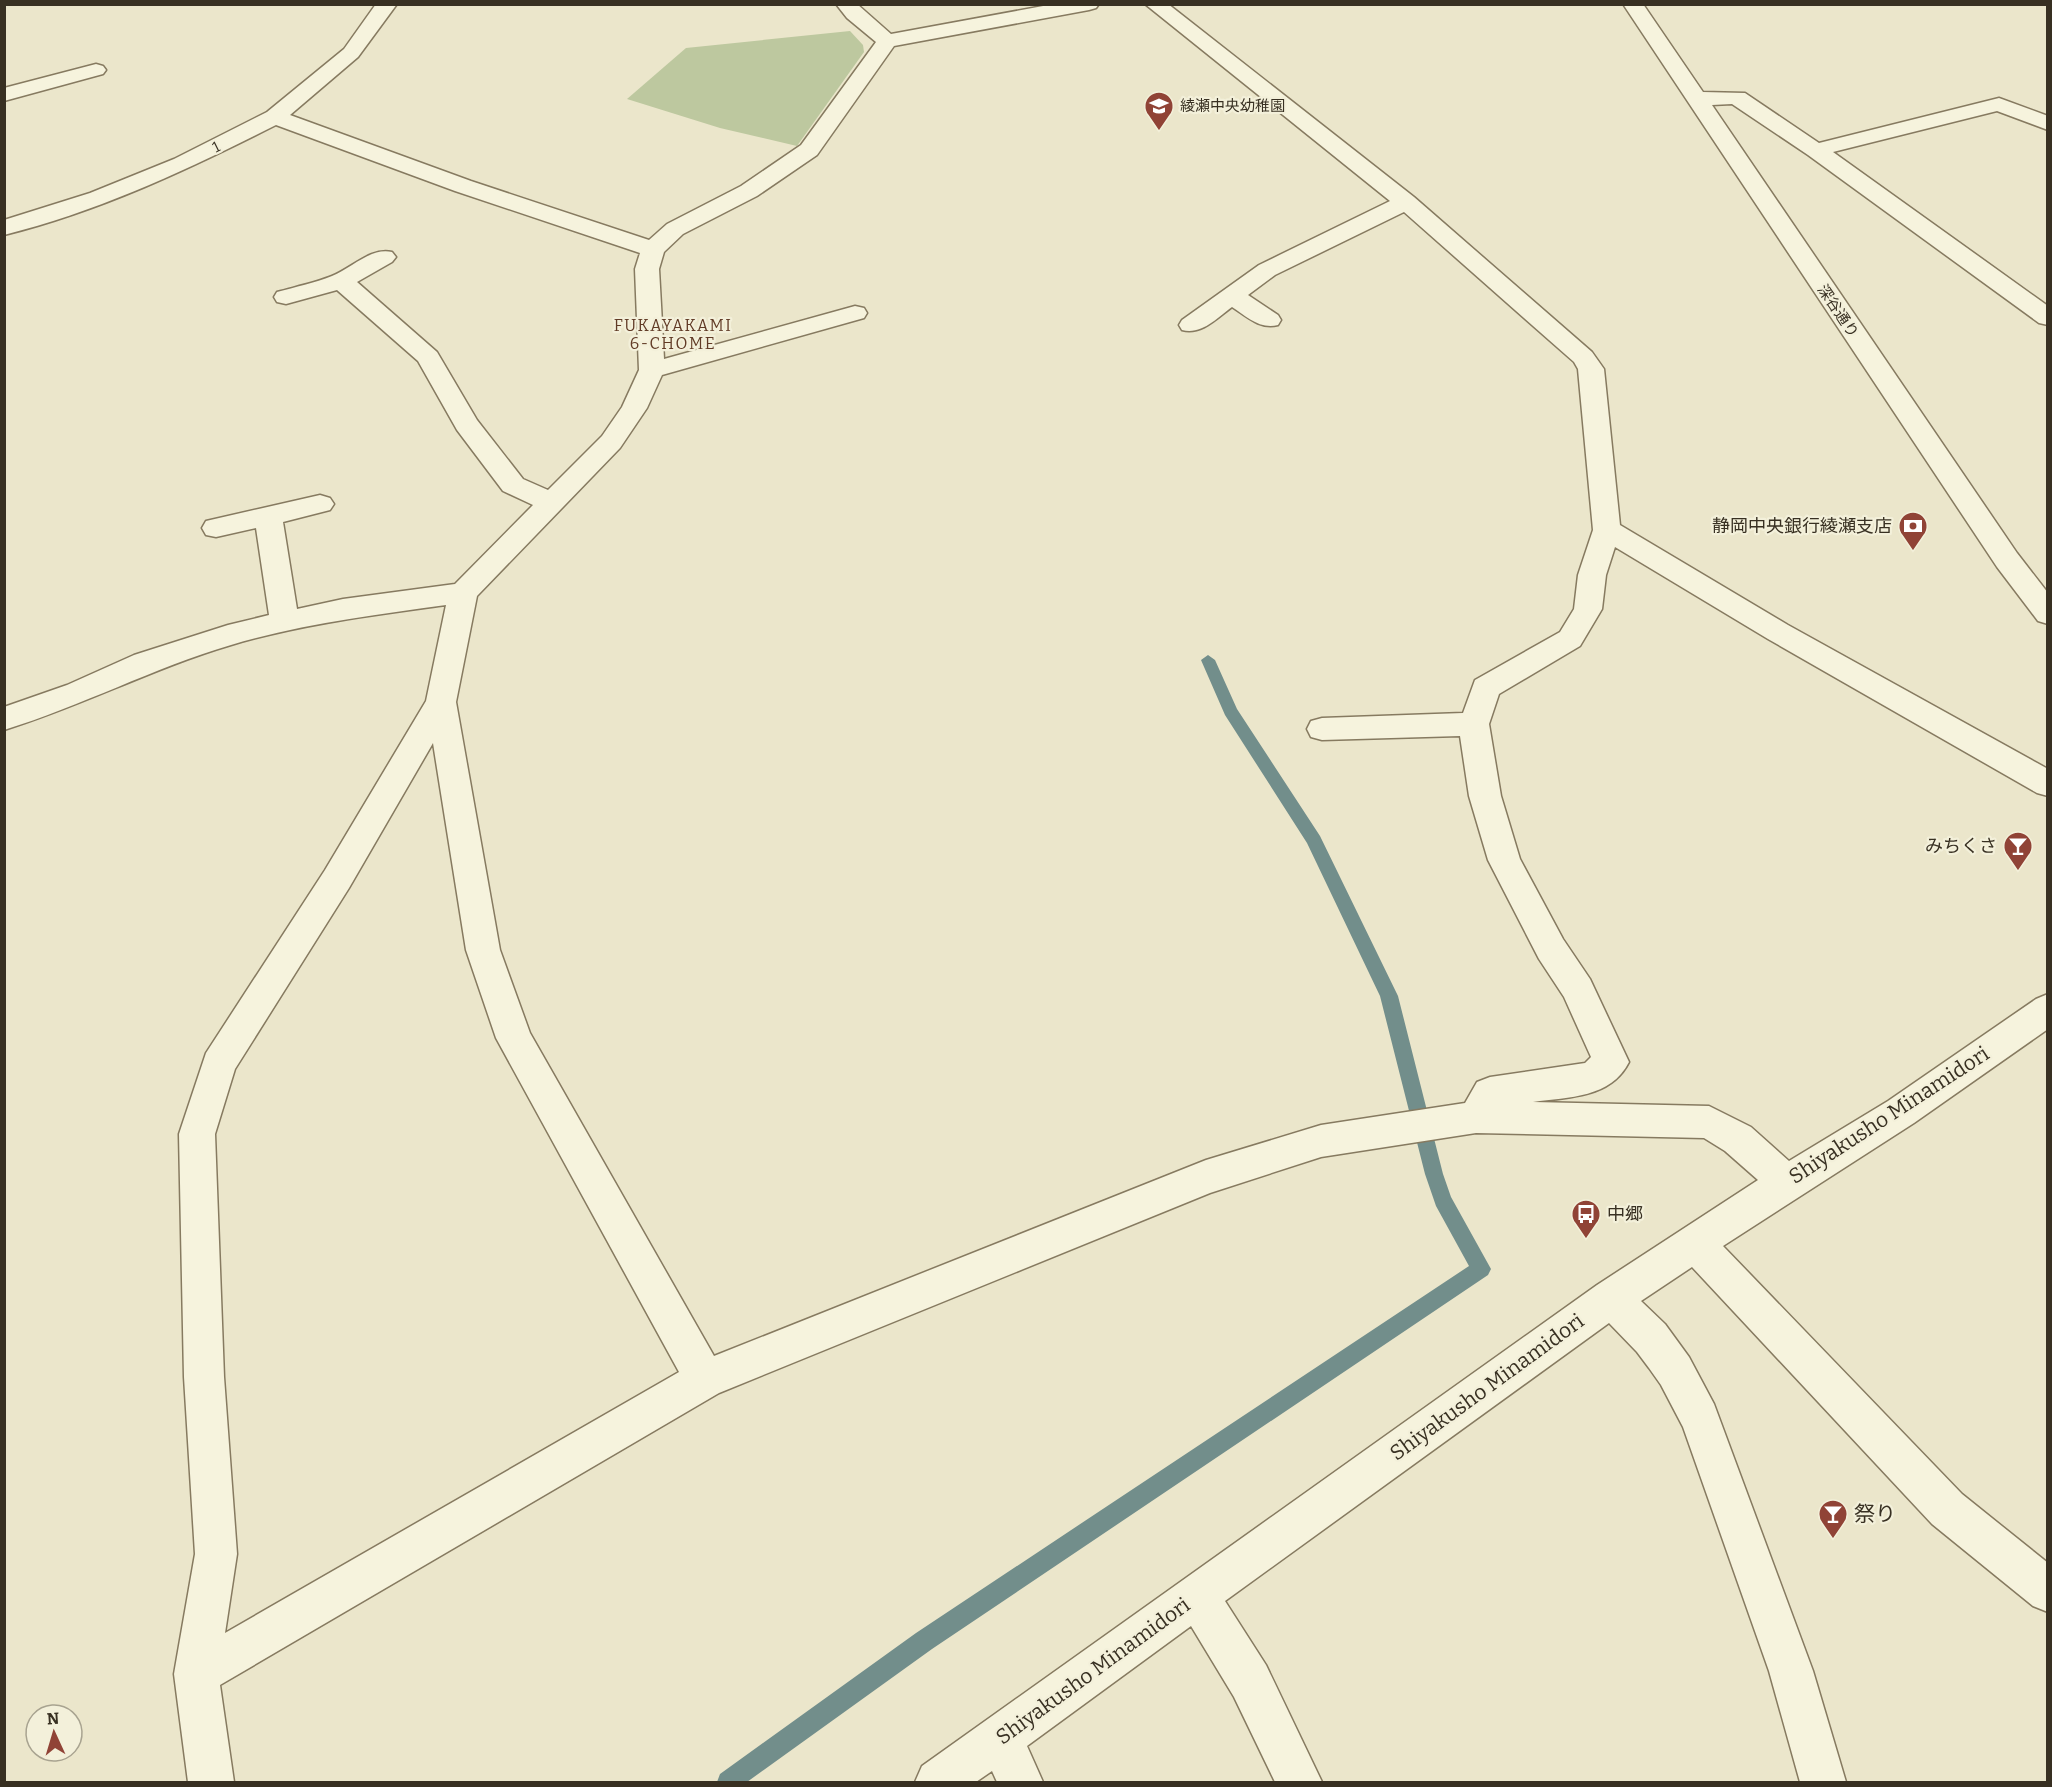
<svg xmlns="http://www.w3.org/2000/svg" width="2052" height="1787" viewBox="0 0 2052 1787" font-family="Bitter,'Noto Sans JP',serif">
	<rect width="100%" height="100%" fill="#ebe6cb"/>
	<path fill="#bdc89f" d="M 850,31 L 863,45 L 864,52 L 797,146 L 720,128 L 627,99 L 686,48 Z"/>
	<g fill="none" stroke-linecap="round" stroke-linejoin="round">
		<path fill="#728e8b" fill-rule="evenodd" d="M 1208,655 L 1215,660 L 1237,709 L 1320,836 L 1398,996 L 1443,1174 L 1451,1197 L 1491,1269 L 1488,1275 L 932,1649 L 747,1782 L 717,1782 L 720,1774 L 916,1633 L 1469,1266 L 1436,1206 L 1425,1174 L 1380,996 L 1307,843 L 1225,715 L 1201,660 Z"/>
		<g stroke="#867a60" stroke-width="3">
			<path id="minor" d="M 376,4 L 397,4 L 358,57 L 290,115 L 471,181 L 649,240 L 667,224 L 741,186 L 801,145 L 876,42 L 847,18 L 836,4 L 857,4 L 891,34 L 1054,4 L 1099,4 L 1096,8 L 1089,10 L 894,46 L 817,155 L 757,196 L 683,234 L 664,252 L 659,269 L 664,359 L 855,306 L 864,308 L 867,313 L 864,318 L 662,375 L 647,408 L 620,448 L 477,596 L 456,702 L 500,950 L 530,1033 L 714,1356 L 1206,1160 L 1321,1125 L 1465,1103 L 1477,1082 L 1490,1077 L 1585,1063 L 1591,1057 L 1564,997 L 1539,959 L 1488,860 L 1469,796 L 1460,736 L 1322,740 L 1311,737 L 1307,729 L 1311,721 L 1322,718 L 1463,713 L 1475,680 L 1560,632 L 1574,609 L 1578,575 L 1593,530 L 1578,369 L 1574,362 L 1404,212 L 1275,275 L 1248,295 L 1278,315 L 1281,320 L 1278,325 C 1260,330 1246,316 1232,307 C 1217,318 1202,335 1182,330 L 1179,325 L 1182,320 L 1259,265 L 1390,201 L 1145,4 L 1168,4 L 1414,197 L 1592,352 L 1604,369 L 1620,525 L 1788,625 L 2048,769 L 2048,796 L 2037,793 L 1768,639 L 1615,547 L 1606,575 L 1602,609 L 1580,646 L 1499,694 L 1489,724 L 1501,796 L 1520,859 L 1563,939 L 1590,979 L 1629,1062 C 1611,1098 1569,1097 1533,1102 L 1709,1106 L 1751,1127 L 1789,1161 L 1888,1101 L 2036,999 L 2048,994 L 2048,1029 L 1914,1123 L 1723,1246 L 1962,1494 L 2048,1563 L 2048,1612 L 2033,1606 L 1932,1524 L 1692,1267 L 1641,1301 L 1665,1324 L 1689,1357 L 1714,1404 L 1813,1671 L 1846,1782 L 1800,1782 L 1769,1671 L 1683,1427 L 1661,1385 L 1649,1368 L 1637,1352 L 1609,1323 L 1225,1601 L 1266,1665 L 1322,1782 L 1275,1782 L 1234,1697 L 1191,1626 L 1027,1746 L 1043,1782 L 997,1782 L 992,1771 L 976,1782 L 915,1782 L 922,1766 L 1597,1285 L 1758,1180 L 1725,1151 L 1704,1138 L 1476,1133 L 1321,1157 L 1210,1193 L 719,1393 L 220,1685 L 234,1782 L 188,1782 L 174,1674 L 195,1554 L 184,1377 L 179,1134 L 206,1053 L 325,870 L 426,701 L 446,605 C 374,615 301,624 231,645 C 153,668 82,706 4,730 L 4,707 L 67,685 L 134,655 L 228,625 L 269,615 L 256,528 L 216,537 L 206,535 L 202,528 L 206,521 L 320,495 L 330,498 L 334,504 L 330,510 L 283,522 L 297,609 L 343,599 L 455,584 L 533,505 L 503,491 L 457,430 L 418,361 L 337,290 L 286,304 L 277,302 L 274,297 L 277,292 C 295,287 315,283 332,276 C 352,268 371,247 392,252 L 396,257 L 392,262 L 357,282 L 437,352 L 477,420 L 523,479 L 548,490 L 602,436 L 622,407 L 639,370 L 635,269 L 640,253 L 455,191 L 276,125 C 189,169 100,211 4,235 L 4,220 L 90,193 L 174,159 L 267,112 L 344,49 ZM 433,743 L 466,950 L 496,1038 L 679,1372 L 225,1633 L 237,1554 L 224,1377 L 215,1134 L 235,1069 L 349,888 Z
				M 1623,4 L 1643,4 L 1703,92 L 1745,93 L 1819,143 L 1999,98 L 2048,116 L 2048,130 L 1997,111 L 1833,152 L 2048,306 L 2048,325 L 2039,323 L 1808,155 L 1732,104 L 1712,105 L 2017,553 L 2048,593 L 2048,624 L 2038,621 L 1997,567 Z
				M 96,64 L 103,66 L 106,70 L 103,74 L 4,101 L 4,88 Z"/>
		</g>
		<use href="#minor" fill="#f6f3dd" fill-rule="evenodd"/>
	</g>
	<defs>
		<g id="school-pin" transform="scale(1.5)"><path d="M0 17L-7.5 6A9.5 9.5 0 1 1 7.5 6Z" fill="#904336" stroke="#f3f0da"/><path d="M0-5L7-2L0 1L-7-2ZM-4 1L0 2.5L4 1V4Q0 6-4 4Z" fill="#fff"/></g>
		<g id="bank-pin" transform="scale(1.5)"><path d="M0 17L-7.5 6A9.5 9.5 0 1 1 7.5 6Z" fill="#904336" stroke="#f3f0da"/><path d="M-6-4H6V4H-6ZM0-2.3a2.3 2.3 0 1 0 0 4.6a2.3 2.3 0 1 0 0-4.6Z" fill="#fff"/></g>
		<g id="bar-pin" transform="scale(1.5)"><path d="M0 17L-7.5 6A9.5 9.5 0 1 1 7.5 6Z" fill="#904336" stroke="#f3f0da"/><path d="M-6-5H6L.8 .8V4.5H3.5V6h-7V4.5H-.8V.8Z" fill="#fff"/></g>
		<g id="bus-pin" transform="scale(1.5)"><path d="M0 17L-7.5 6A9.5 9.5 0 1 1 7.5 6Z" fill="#904336" stroke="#f3f0da"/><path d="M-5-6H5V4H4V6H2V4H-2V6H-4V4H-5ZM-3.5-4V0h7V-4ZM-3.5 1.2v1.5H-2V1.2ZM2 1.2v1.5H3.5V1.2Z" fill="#fff"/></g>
	</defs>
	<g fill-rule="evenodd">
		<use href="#school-pin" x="1159" y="106"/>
		<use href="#bank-pin" x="1913" y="526"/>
		<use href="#bar-pin" x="2018" y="846"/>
		<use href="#bus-pin" x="1586" y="1214"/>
		<use href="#bar-pin" x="1833" y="1514"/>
	</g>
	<g text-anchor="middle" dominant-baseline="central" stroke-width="4.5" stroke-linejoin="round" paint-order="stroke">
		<g font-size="15" fill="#383022" stroke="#f3f0da" text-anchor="start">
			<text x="1180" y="106">綾瀬中央幼稚園</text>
		</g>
		<g font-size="15" fill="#383022" stroke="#f3f0da">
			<text transform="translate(216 147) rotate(-26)">1</text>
			<text transform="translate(1838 311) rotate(56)">深谷通り</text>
		</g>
		<g font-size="16" letter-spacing="1.5" fill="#613b26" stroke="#f3f0da">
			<text x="673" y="325">FUKAYAKAMI<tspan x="673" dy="18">6-CHOME</tspan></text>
		</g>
		<g font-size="18" fill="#383022" stroke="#f3f0da" text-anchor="end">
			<text x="1892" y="526">静岡中央銀行綾瀬支店</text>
			<text x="1997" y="846">みちくさ</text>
			<text x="1607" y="1214" text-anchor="start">中郷</text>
		</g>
		<g font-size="21" fill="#383022" stroke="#f3f0da">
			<text transform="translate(1889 1115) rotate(-33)">Shiyakusho Minamidori</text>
			<text transform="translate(1487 1387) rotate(-36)">Shiyakusho Minamidori</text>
			<text transform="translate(1093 1671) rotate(-36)">Shiyakusho Minamidori</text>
		</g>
		<g font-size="21" fill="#383022" stroke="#f3f0da" text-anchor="start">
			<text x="1854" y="1514">祭り</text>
		</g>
	</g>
	<rect width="2052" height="1787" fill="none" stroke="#383022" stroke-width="12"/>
	<g transform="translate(54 1733) rotate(356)"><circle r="28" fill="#f3f0da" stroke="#a8a390" stroke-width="1.5"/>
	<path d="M0-4.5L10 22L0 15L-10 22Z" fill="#904336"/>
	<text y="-9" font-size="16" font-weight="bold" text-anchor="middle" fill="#383022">N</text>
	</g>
</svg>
